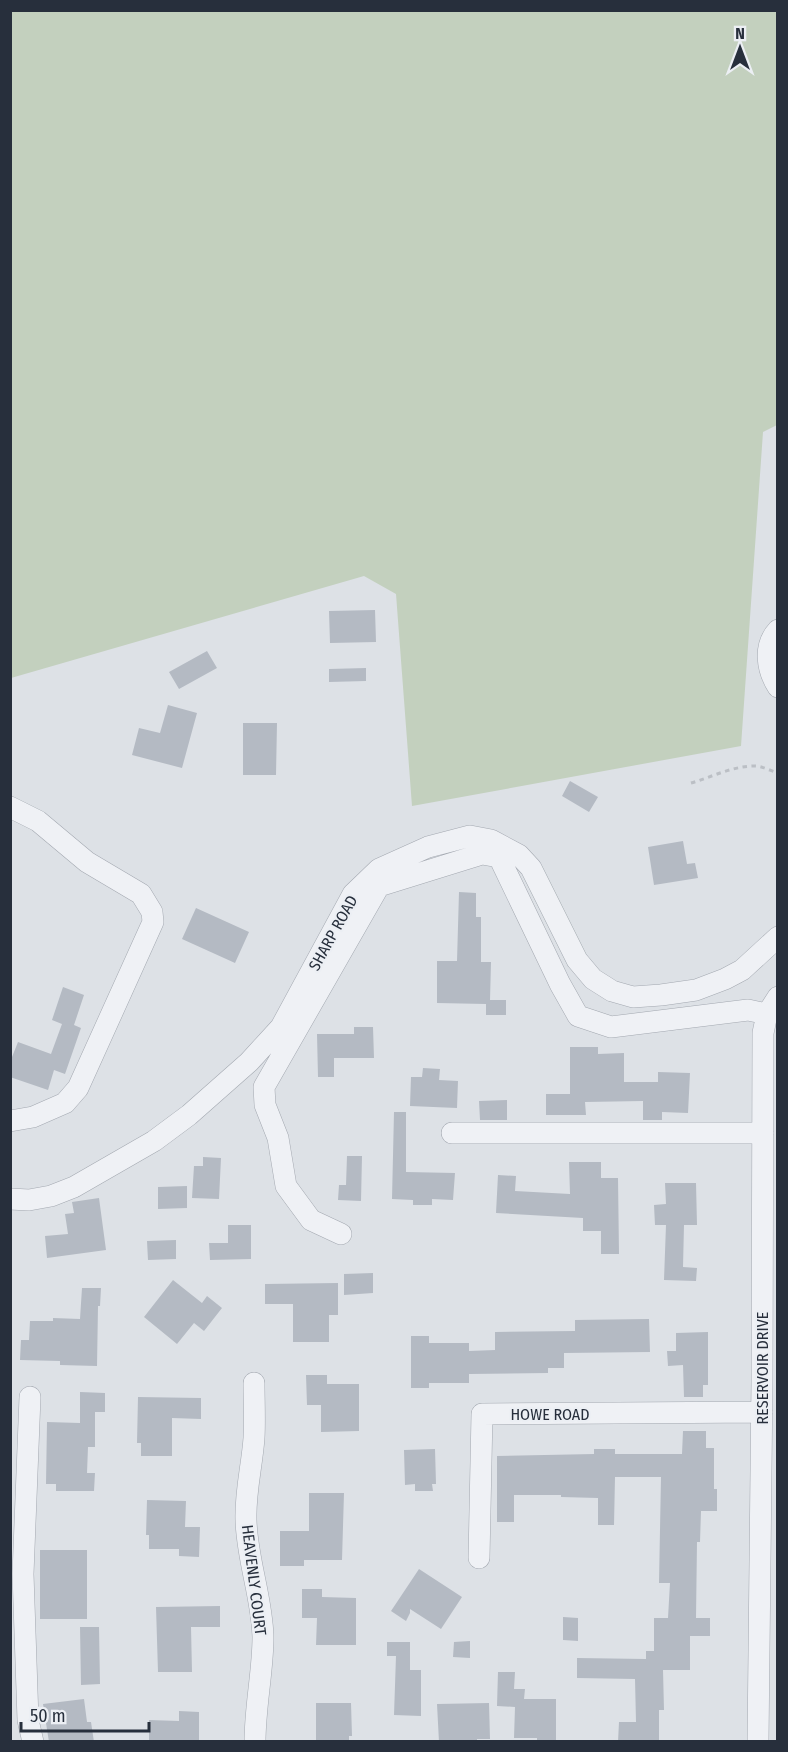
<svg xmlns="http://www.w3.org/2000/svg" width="788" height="1752" viewBox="0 0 788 1752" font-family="'Fira Sans Condensed',sans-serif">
	<rect width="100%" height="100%" fill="#dde1e6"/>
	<path fill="#c3d0be" d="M 11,10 L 777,11 L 777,425 L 763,432 L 741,746 L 412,806 L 396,594 L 364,576 L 11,678 Z"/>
	<path fill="#b4bac3" d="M 375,610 L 376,642 L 330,643 L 329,611 Z
		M 207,651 L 217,668 L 179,689 L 169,672 Z
		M 366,668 L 366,681 L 329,682 L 329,669 Z
		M 168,705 L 197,713 L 182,768 L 132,755 L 139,728 L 160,733 Z
		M 243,723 L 277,723 L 276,775 L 243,775 Z
		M 570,781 L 598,797 L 589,812 L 562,796 Z
		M 683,841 L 687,864 L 695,863 L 698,878 L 654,885 L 648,847 Z
		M 459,892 L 476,893 L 476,917 L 481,917 L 481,962 L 491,962 L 490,1000 L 506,1000 L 506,1015 L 486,1015 L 486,1004 L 437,1003 L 437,961 L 457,961 Z
		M 196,908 L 249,932 L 235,963 L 182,939 Z
		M 63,987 L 84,995 L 74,1025 L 81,1028 L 65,1074 L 54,1070 L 48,1090 L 10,1077 L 10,1062 L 18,1042 L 51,1054 L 62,1024 L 52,1020 Z
		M 354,1027 L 373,1027 L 374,1058 L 334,1058 L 334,1077 L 318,1077 L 317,1034 L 354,1034 Z
		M 570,1047 L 598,1047 L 598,1054 L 624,1053 L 624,1082 L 658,1082 L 658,1072 L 690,1073 L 688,1113 L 662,1112 L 662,1120 L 643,1120 L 643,1101 L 585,1102 L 586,1115 L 546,1115 L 546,1094 L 570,1094 Z
		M 423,1068 L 440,1069 L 439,1080 L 458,1081 L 457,1108 L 410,1106 L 411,1077 L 422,1077 Z
		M 507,1100 L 507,1120 L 480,1120 L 479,1101 Z
		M 394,1112 L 406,1112 L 406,1172 L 455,1173 L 453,1200 L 432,1199 L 432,1205 L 413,1205 L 413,1200 L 392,1199 Z
		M 347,1156 L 362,1156 L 361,1201 L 338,1200 L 339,1185 L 346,1185 Z
		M 203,1157 L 221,1158 L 219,1199 L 192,1198 L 194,1166 L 203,1166 Z
		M 569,1162 L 601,1162 L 601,1178 L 618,1178 L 619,1254 L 601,1254 L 601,1231 L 583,1231 L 583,1218 L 496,1213 L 498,1175 L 516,1176 L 515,1191 L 570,1194 Z
		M 665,1183 L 696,1183 L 697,1225 L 684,1225 L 683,1267 L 697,1268 L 696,1281 L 664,1280 L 666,1225 L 655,1225 L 654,1205 L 666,1204 Z
		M 187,1186 L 187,1208 L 158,1209 L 158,1187 Z
		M 99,1198 L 106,1250 L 47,1258 L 45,1236 L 68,1234 L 65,1214 L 74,1213 L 72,1202 Z
		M 228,1225 L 251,1225 L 251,1259 L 210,1260 L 209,1243 L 228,1243 Z
		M 176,1240 L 176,1259 L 148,1260 L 147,1241 Z
		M 373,1273 L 373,1293 L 344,1295 L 344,1274 Z
		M 173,1280 L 202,1303 L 207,1296 L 222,1308 L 204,1331 L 194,1323 L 177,1344 L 144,1317 Z
		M 338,1283 L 338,1315 L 329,1315 L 329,1342 L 293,1342 L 293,1304 L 265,1304 L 265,1284 Z
		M 82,1288 L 101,1288 L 100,1306 L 98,1306 L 97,1366 L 60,1365 L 60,1361 L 20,1360 L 21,1340 L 29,1340 L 30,1321 L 53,1321 L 53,1318 L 80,1319 Z
		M 649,1319 L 650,1352 L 564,1353 L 564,1368 L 548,1368 L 548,1373 L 469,1374 L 469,1383 L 429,1383 L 429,1388 L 411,1388 L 411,1336 L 429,1336 L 429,1343 L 469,1343 L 469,1351 L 495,1350 L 495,1332 L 575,1331 L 575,1320 Z
		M 708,1332 L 708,1385 L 703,1385 L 703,1397 L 684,1397 L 683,1365 L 668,1366 L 667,1351 L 676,1351 L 676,1333 Z
		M 306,1375 L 327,1375 L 327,1384 L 359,1384 L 359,1431 L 321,1432 L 321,1405 L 307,1405 Z
		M 80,1392 L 105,1393 L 105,1412 L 95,1412 L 95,1447 L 88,1447 L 87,1473 L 95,1473 L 94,1491 L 56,1491 L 56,1484 L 46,1484 L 47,1422 L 80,1423 Z
		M 138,1397 L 201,1398 L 201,1419 L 172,1418 L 172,1456 L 141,1456 L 141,1443 L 137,1443 Z
		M 683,1431 L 706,1431 L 706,1448 L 714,1448 L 714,1489 L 717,1489 L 717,1511 L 701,1511 L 700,1542 L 697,1542 L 696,1618 L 710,1618 L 710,1636 L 690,1636 L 690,1670 L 663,1670 L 664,1710 L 659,1710 L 659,1742 L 618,1742 L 619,1722 L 636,1722 L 635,1679 L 577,1678 L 577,1658 L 646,1659 L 646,1651 L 654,1651 L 654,1618 L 668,1618 L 670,1583 L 659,1583 L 661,1477 L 615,1477 L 614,1525 L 598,1525 L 598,1498 L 561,1497 L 561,1495 L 514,1495 L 514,1522 L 497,1522 L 497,1456 L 594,1454 L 594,1449 L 615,1449 L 615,1454 L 682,1454 Z
		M 435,1449 L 436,1484 L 432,1484 L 433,1491 L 415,1491 L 415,1484 L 405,1485 L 404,1450 Z
		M 309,1493 L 344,1493 L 342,1560 L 304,1560 L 304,1566 L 280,1566 L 280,1531 L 309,1531 Z
		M 147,1500 L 186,1501 L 185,1527 L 200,1527 L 199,1557 L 179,1556 L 179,1549 L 149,1549 L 149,1535 L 146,1535 Z
		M 40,1550 L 87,1550 L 87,1619 L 40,1619 Z
		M 419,1569 L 462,1597 L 441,1629 L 410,1609 L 410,1613 L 406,1621 L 391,1611 Z
		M 302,1589 L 322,1589 L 322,1597 L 356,1598 L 356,1645 L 316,1645 L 317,1618 L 302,1618 Z
		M 220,1606 L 220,1627 L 191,1627 L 192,1672 L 158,1672 L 156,1607 Z
		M 563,1617 L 578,1618 L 578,1641 L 563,1640 Z
		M 80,1627 L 99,1627 L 100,1684 L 81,1685 Z
		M 470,1641 L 470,1658 L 453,1657 L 454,1642 Z
		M 387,1642 L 410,1642 L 410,1670 L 421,1670 L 421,1716 L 394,1715 L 396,1656 L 387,1656 Z
		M 498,1672 L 515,1672 L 514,1689 L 525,1689 L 524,1699 L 556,1699 L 556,1742 L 537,1742 L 537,1738 L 514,1738 L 515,1707 L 497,1706 Z
		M 84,1699 L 87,1722 L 91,1722 L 94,1742 L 49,1742 L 43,1704 Z
		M 316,1703 L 351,1703 L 352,1736 L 349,1736 L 349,1742 L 316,1742 Z
		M 489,1703 L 490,1739 L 477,1739 L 477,1742 L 439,1742 L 437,1704 Z
		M 179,1711 L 199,1712 L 199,1741 L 149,1742 L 149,1720 L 179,1721 Z"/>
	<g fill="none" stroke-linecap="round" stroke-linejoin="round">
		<g stroke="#a3a8b0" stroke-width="22">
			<path id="minor" d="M 778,630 C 763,646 767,670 778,687
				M 10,807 L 38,821 L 87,862 L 141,894 L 152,912 L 153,922 L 78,1088 L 65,1103 L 33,1117 L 10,1121
				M 452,1133 L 763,1133
				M 10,1199 L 29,1200 L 51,1196 L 74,1187 L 154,1141 L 189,1115 L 249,1062 L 281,1027 L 353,894 L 379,869 L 428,847 L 470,836 L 491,840 L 519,855 L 531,868 L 577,960 L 593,979 L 612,991 L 633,997 L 661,995 L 696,990 L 725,979 L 742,970 L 778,937
				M 341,1234 L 311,1220 L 286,1186 L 278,1138 L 265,1105 L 264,1087 L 379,886 L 482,854 L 499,857 L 560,984 L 578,1016 L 611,1027 L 748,1010 L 767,1014
				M 254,1383 C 254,1402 255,1420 254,1438 C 252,1466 245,1492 246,1520 C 247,1560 262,1597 263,1637 C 263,1671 255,1706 255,1742
				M 30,1397 L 23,1574 L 28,1720 L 33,1742
				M 479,1558 L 482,1414 L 762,1412
				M 758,1742 L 762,1381 L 763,1033 L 767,1014 L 778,997"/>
		</g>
		<path stroke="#bbbfc5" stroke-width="3" stroke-dasharray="4.5 4.5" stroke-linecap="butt" d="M 691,783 C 712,777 732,766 755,766 C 762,766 771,771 778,773"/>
		<use href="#minor" stroke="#eff1f5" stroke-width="21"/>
	</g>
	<g text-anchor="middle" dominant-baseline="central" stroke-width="4.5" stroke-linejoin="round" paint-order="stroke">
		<g font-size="16" fill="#272f3c" stroke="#eceff4">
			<text transform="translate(333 933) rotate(-61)">SHARP ROAD</text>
			<text transform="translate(762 1368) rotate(-90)">RESERVOIR DRIVE</text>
			<text x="550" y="1414">HOWE ROAD</text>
			<text transform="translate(254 1580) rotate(83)">HEAVENLY COURT</text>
		</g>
	</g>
	<rect width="788" height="1752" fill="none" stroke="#272f3c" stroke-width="24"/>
	<g transform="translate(740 48)" stroke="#eceff4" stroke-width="4.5" paint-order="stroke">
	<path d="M0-4.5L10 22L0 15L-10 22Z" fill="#272f3c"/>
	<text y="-9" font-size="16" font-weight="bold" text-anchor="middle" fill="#272f3c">N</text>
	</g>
	<path d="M21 1722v9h128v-9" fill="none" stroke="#272f3c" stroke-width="3"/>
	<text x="30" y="1722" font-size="18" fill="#272f3c" stroke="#eceff4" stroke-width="4.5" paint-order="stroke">50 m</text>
</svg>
